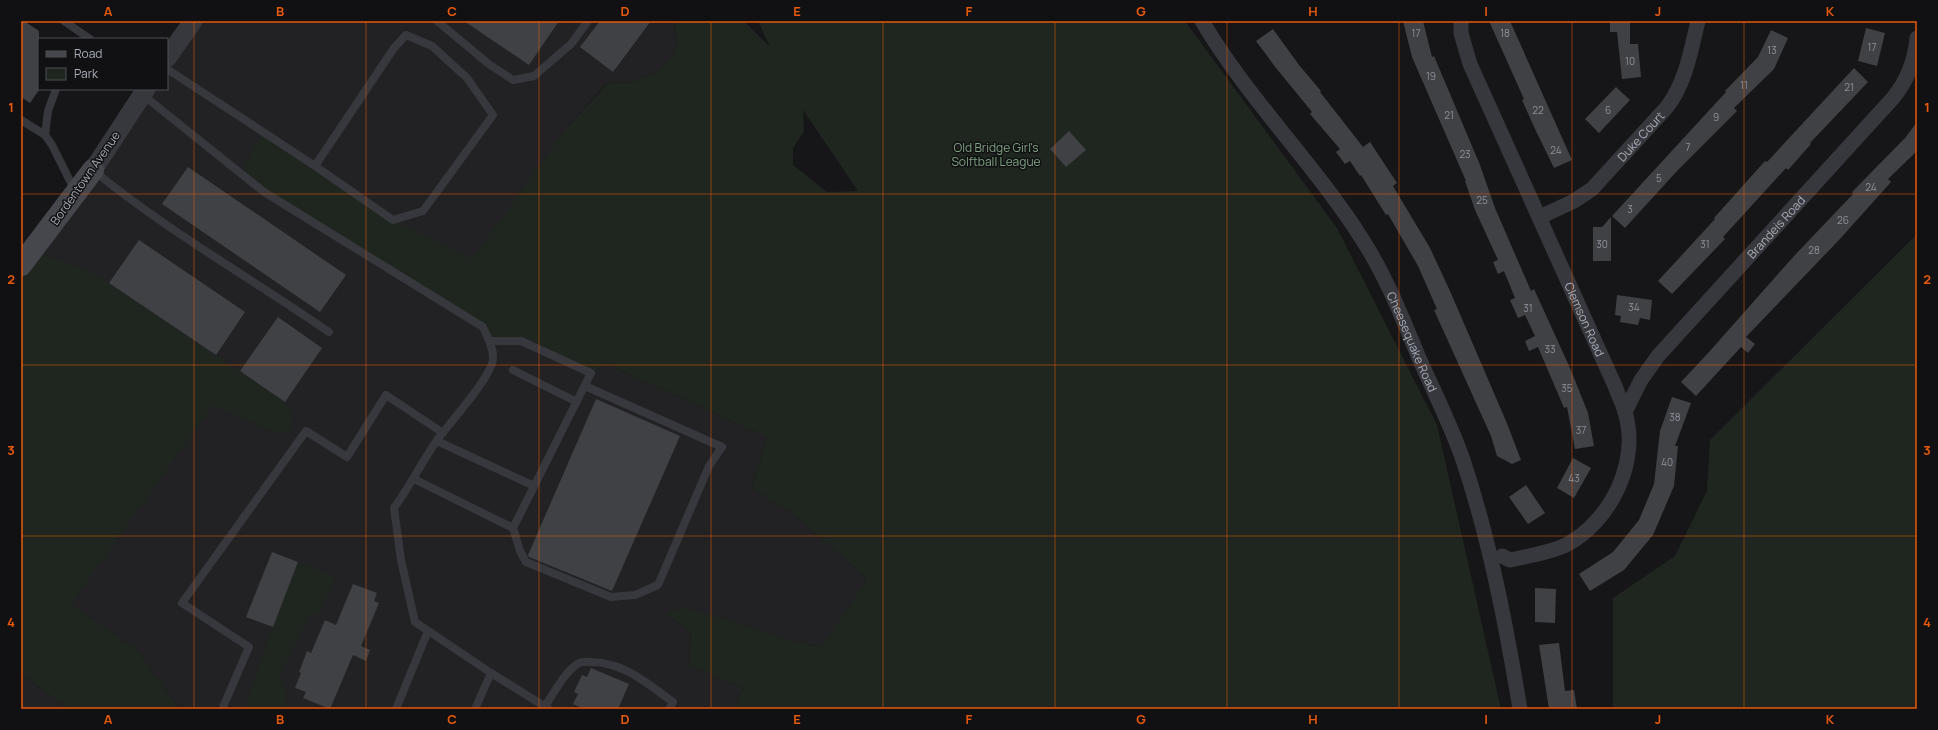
<svg xmlns="http://www.w3.org/2000/svg" width="1938" height="730" viewBox="0 0 1938 730" font-family="Manrope,sans-serif">
	<rect width="100%" height="100%" fill="#161618"/>
	<path fill="#222225" d="M 193,21 L 675,21 L 677,47 L 661,70 L 631,82 L 606,84 L 568,126 L 473,259 L 607,364 L 767,437 L 752,488 L 791,512 L 867,579 L 822,647 L 665,614 L 691,633 L 689,664 L 744,689 L 732,709 L 179,709 L 138,651 L 71,605 L 22,264 L 146,89 L 167,89 L 167,58 Z
		M 21,674 L 69,709 L 21,709 Z"/>
	<path fill="#1e261f" fill-rule="evenodd" d="M 675,21 L 744,21 L 770,47 L 758,21 L 1185,21 L 1337,228 L 1437,425 L 1501,709 L 732,709 L 744,689 L 689,664 L 691,633 L 665,614 L 683,607 L 790,640 L 821,647 L 867,579 L 791,512 L 752,488 L 767,437 L 607,364 L 591,373 L 521,341 L 490,341 L 483,327 L 241,174 L 263,132 L 393,220 L 472,259 L 568,126 L 607,84 L 631,82 L 661,70 L 677,47 ZM 803,110 L 858,191 L 827,192 L 793,165 L 793,148 L 804,132 Z
		M 1917,234 L 1917,709 L 1613,709 L 1613,598 L 1675,556 L 1707,491 L 1710,440 Z
		M 32,251 L 85,269 L 109,283 L 285,402 C 293,412 294,421 288,433 L 275,432 L 213,405 L 71,604 L 138,651 L 179,709 L 69,709 L 21,674 L 21,265 Z
		M 298,562 L 336,577 L 317,616 L 310,614 L 279,676 L 287,695 L 283,709 L 245,709 L 273,627 Z"/>
	<path fill="#404145" d="M 21,21 L 24,21 L 39,31 L 39,90 L 30,103 L 21,97 Z
		M 464,21 L 559,21 L 529,65 Z
		M 600,21 L 651,21 L 613,72 L 580,47 Z
		M 1403,21 L 1423,21 L 1432,57 L 1434,56 L 1480,165 L 1495,208 L 1531,291 L 1534,289 L 1570,368 L 1588,413 L 1594,446 L 1575,449 L 1567,407 L 1564,408 L 1538,347 L 1529,351 L 1525,341 L 1535,336 L 1525,315 L 1518,318 L 1510,300 L 1515,298 L 1504,271 L 1498,274 L 1493,262 L 1498,260 L 1475,210 L 1465,181 L 1466,181 L 1412,57 Z
		M 1489,21 L 1510,21 L 1572,160 L 1554,168 L 1535,129 L 1522,100 L 1524,99 Z
		M 1610,21 L 1630,21 L 1630,44 L 1638,44 L 1641,77 L 1622,79 L 1617,32 L 1610,32 Z
		M 1866,28 L 1885,33 L 1877,66 L 1858,61 Z
		M 1273,29 L 1299,65 L 1321,91 L 1320,92 L 1363,147 L 1370,142 L 1397,183 L 1393,186 L 1430,248 L 1450,291 L 1506,421 L 1521,460 L 1512,464 L 1497,456 L 1491,436 L 1434,310 L 1437,309 L 1418,266 L 1388,214 L 1386,215 L 1361,175 L 1360,176 L 1350,161 L 1345,164 L 1336,152 L 1340,149 L 1310,114 L 1312,112 L 1276,68 L 1256,41 Z
		M 1771,30 L 1788,38 L 1774,69 L 1734,108 L 1737,111 L 1677,171 L 1625,228 L 1612,216 L 1726,92 L 1725,91 L 1758,57 Z
		M 1854,68 L 1868,82 L 1810,143 L 1811,144 L 1788,170 L 1786,168 L 1723,237 L 1725,239 L 1672,294 L 1658,281 L 1715,219 L 1714,218 L 1765,161 L 1767,162 Z
		M 1616,87 L 1630,100 L 1599,133 L 1585,119 Z
		M 1917,122 L 1917,151 L 1888,179 L 1891,182 L 1839,240 L 1746,337 L 1755,344 L 1748,353 L 1741,347 L 1696,396 L 1681,382 L 1709,352 L 1794,256 L 1853,194 L 1852,192 L 1905,138 Z
		M 1069,131 L 1086,150 L 1066,167 L 1050,149 Z
		M 188,167 L 346,275 L 320,312 L 162,204 Z
		M 1611,217 L 1611,261 L 1593,261 L 1593,227 L 1602,227 Z
		M 139,240 L 245,312 L 216,355 L 109,283 Z
		M 1617,295 L 1652,300 L 1650,320 L 1640,318 L 1638,325 L 1620,322 L 1621,316 L 1615,315 Z
		M 278,317 L 322,348 L 285,402 L 240,371 Z
		M 1672,397 L 1691,403 L 1675,446 L 1678,446 L 1674,486 L 1653,535 L 1624,570 L 1590,591 L 1579,574 L 1613,552 L 1639,520 L 1654,484 L 1660,431 Z
		M 596,399 L 680,436 L 612,591 L 529,557 L 528,555 Z
		M 1573,458 L 1591,468 L 1574,498 L 1557,488 Z
		M 1526,485 L 1545,513 L 1528,524 L 1509,497 Z
		M 272,552 L 298,562 L 273,627 L 246,617 Z
		M 353,584 L 377,593 L 374,601 L 379,603 L 361,646 L 370,650 L 366,661 L 353,655 L 330,709 L 303,698 L 306,692 L 295,688 L 301,673 L 299,672 L 307,651 L 311,653 L 325,620 L 336,625 Z
		M 1535,588 L 1556,589 L 1555,623 L 1535,622 Z
		M 1559,643 L 1565,691 L 1574,690 L 1577,709 L 1549,709 L 1539,645 Z
		M 591,668 L 629,684 L 618,709 L 584,709 L 573,704 L 578,694 L 574,692 L 582,675 L 587,677 Z"/>
	<g fill="none" stroke-linecap="round" stroke-linejoin="round">
		<path stroke="#37383d" stroke-width="8" d="M 64,21 L 90,39
			M 437,21 L 490,65 L 513,80 L 534,76 L 571,44 L 588,21
			M 167,69 L 315,166 L 393,220 L 423,211 L 493,115 L 467,78 L 432,46 L 406,35 L 394,48 L 315,166
			M 143,95 L 264,192 L 483,327 C 487,336 494,348 493,359 C 492,376 449,424 437,440 C 422,462 410,486 394,508 L 401,560 L 415,622 L 491,673 L 549,709
			M 21,120 L 45,135 L 52,145 L 75,191
			M 45,135 L 48,111 L 56,89
			M 93,170 C 167,231 251,278 329,332
			M 513,370 L 577,402
			M 437,441 L 534,486
			M 414,479 L 513,528 L 591,373 L 521,341 L 490,341
			M 513,528 L 520,551 L 526,562 L 611,597 L 635,595 L 658,585 L 709,466 L 722,447 L 585,386
			M 545,706 C 555,692 564,672 579,663 C 583,661 587,662 591,662 C 624,662 648,684 673,702 L 669,709
			M 223,707 L 249,647 L 182,603 L 306,431 L 347,457 L 386,395 L 443,433
			M 396,709 L 428,631
			M 475,709 L 491,673"/>
		<g stroke="#37383d" stroke-width="15">
			<path id="s1" d="M 1202,21 C 1248,99 1314,163 1362,239 C 1386,276 1402,317 1419,358 C 1434,392 1451,425 1463,460 C 1490,541 1506,625 1520,709"/>
			<path id="s2" d="M 1461,21 L 1461,33 L 1470,64 L 1615,386 C 1618,395 1623,403 1625,412 C 1640,462 1611,521 1566,545 C 1549,553 1528,556 1510,560 L 1502,556"/>
			<path id="s3" d="M 1540,217 L 1574,201 L 1592,189 L 1667,107 C 1686,82 1691,50 1698,21"/>
			<path id="s4" d="M 1625,412 L 1641,380 L 1658,356 L 1893,98 C 1907,81 1915,60 1917,38"/>
		</g>
		<path stroke="#37383d" stroke-width="19" d="M 167,58 L 193,21
			M 93,170 L 146,89"/>
		<path stroke="#45474d" stroke-width="22" d="M 21,265 L 93,170"/>
	</g>
	<path fill="none" stroke="#e8590c" stroke-width="1" stroke-opacity="0.55" d="M 194,21 L 194,709M 366,21 L 366,709M 539,21 L 539,709M 711,21 L 711,709M 883,21 L 883,709M 1055,21 L 1055,709M 1227,21 L 1227,709M 1399,21 L 1399,709M 1572,21 L 1572,709M 1744,21 L 1744,709M 21,194 L 1917,194M 21,365 L 1917,365M 21,536 L 1917,536"/>
	<g text-anchor="middle" dominant-baseline="central" stroke-width="3" stroke-linejoin="round" paint-order="stroke">
		<g font-size="10" fill="#8e929b">
			<text x="1416" y="33">17</text>
			<text x="1505" y="33">18</text>
			<text x="1872" y="47">17</text>
			<text x="1772" y="50">13</text>
			<text x="1630" y="61">10</text>
			<text x="1431" y="76">19</text>
			<text x="1744" y="85">11</text>
			<text x="1849" y="87">21</text>
			<text x="1538" y="110">22</text>
			<text x="1608" y="110">6</text>
			<text x="1449" y="115">21</text>
			<text x="1716" y="117">9</text>
			<text x="1688" y="147">7</text>
			<text x="1556" y="150">24</text>
			<text x="1465" y="154">23</text>
			<text x="1659" y="178">5</text>
			<text x="1871" y="187">24</text>
			<text x="1482" y="200">25</text>
			<text x="1630" y="209">3</text>
			<text x="1843" y="220">26</text>
			<text x="1602" y="244">30</text>
			<text x="1705" y="244">31</text>
			<text x="1814" y="250">28</text>
			<text x="1634" y="307">34</text>
			<text x="1528" y="308">31</text>
			<text x="1550" y="349">33</text>
			<text x="1567" y="388">35</text>
			<text x="1675" y="417">38</text>
			<text x="1581" y="430">37</text>
			<text x="1667" y="462">40</text>
			<text x="1574" y="478">43</text>
		</g>
		<g font-size="12" fill="#a8adb8" stroke="#111113">
			<text stroke="none"><textPath href="#s3" startOffset="131">Duke Court</textPath></text>
			<text transform="translate(85 178) rotate(-55)">Bordentown Avenue</text>
			<text stroke="none"><textPath href="#s4" startOffset="240">Brandeis Road</textPath></text>
			<text stroke="none"><textPath href="#s2" startOffset="324">Clemson Road</textPath></text>
			<text stroke="none"><textPath href="#s1" startOffset="385">Cheesequake Road</textPath></text>
		</g>
		<g font-size="12" fill="#7fa381" stroke="#111113">
			<text x="996" y="147">Old Bridge Girl's<tspan x="996" dy="14">Solftball League</tspan></text>
		</g>
	</g>
	<rect width="1938" height="730" fill="none" stroke="#111113" stroke-width="44"/>
	<rect x="38" y="38" width="130" height="52" fill="#111113" stroke="#4d4f55"/>
	<rect x="46" y="51" width="20" height="6" fill="#45474d" stroke="#4d4f55"/>
	<text x="74" y="58" font-size="12" fill="#a8adb8">Road</text>
	<rect x="46" y="68" width="20" height="12" fill="#1e261f" stroke="#4d4f55"/>
	<text x="74" y="78" font-size="12" fill="#a8adb8">Park</text>
	<rect x="22" y="22" width="1894" height="686" fill="none" stroke="#e8590c" stroke-width="1.5"/>
	<g font-size="13" text-anchor="middle" font-weight="bold" fill="#e8590c">
		<text x="108" y="16">A</text>
		<text x="280" y="16">B</text>
		<text x="452" y="16">C</text>
		<text x="625" y="16">D</text>
		<text x="797" y="16">E</text>
		<text x="969" y="16">F</text>
		<text x="1141" y="16">G</text>
		<text x="1313" y="16">H</text>
		<text x="1486" y="16">I</text>
		<text x="1658" y="16">J</text>
		<text x="1830" y="16">K</text>
		<text x="11" y="112">1</text>
		<text x="1927" y="112">1</text>
		<text x="11" y="284">2</text>
		<text x="1927" y="284">2</text>
		<text x="11" y="455">3</text>
		<text x="1927" y="455">3</text>
		<text x="11" y="627">4</text>
		<text x="1927" y="627">4</text>
		<text x="108" y="724">A</text>
		<text x="280" y="724">B</text>
		<text x="452" y="724">C</text>
		<text x="625" y="724">D</text>
		<text x="797" y="724">E</text>
		<text x="969" y="724">F</text>
		<text x="1141" y="724">G</text>
		<text x="1313" y="724">H</text>
		<text x="1486" y="724">I</text>
		<text x="1658" y="724">J</text>
		<text x="1830" y="724">K</text>
	</g>
</svg>
